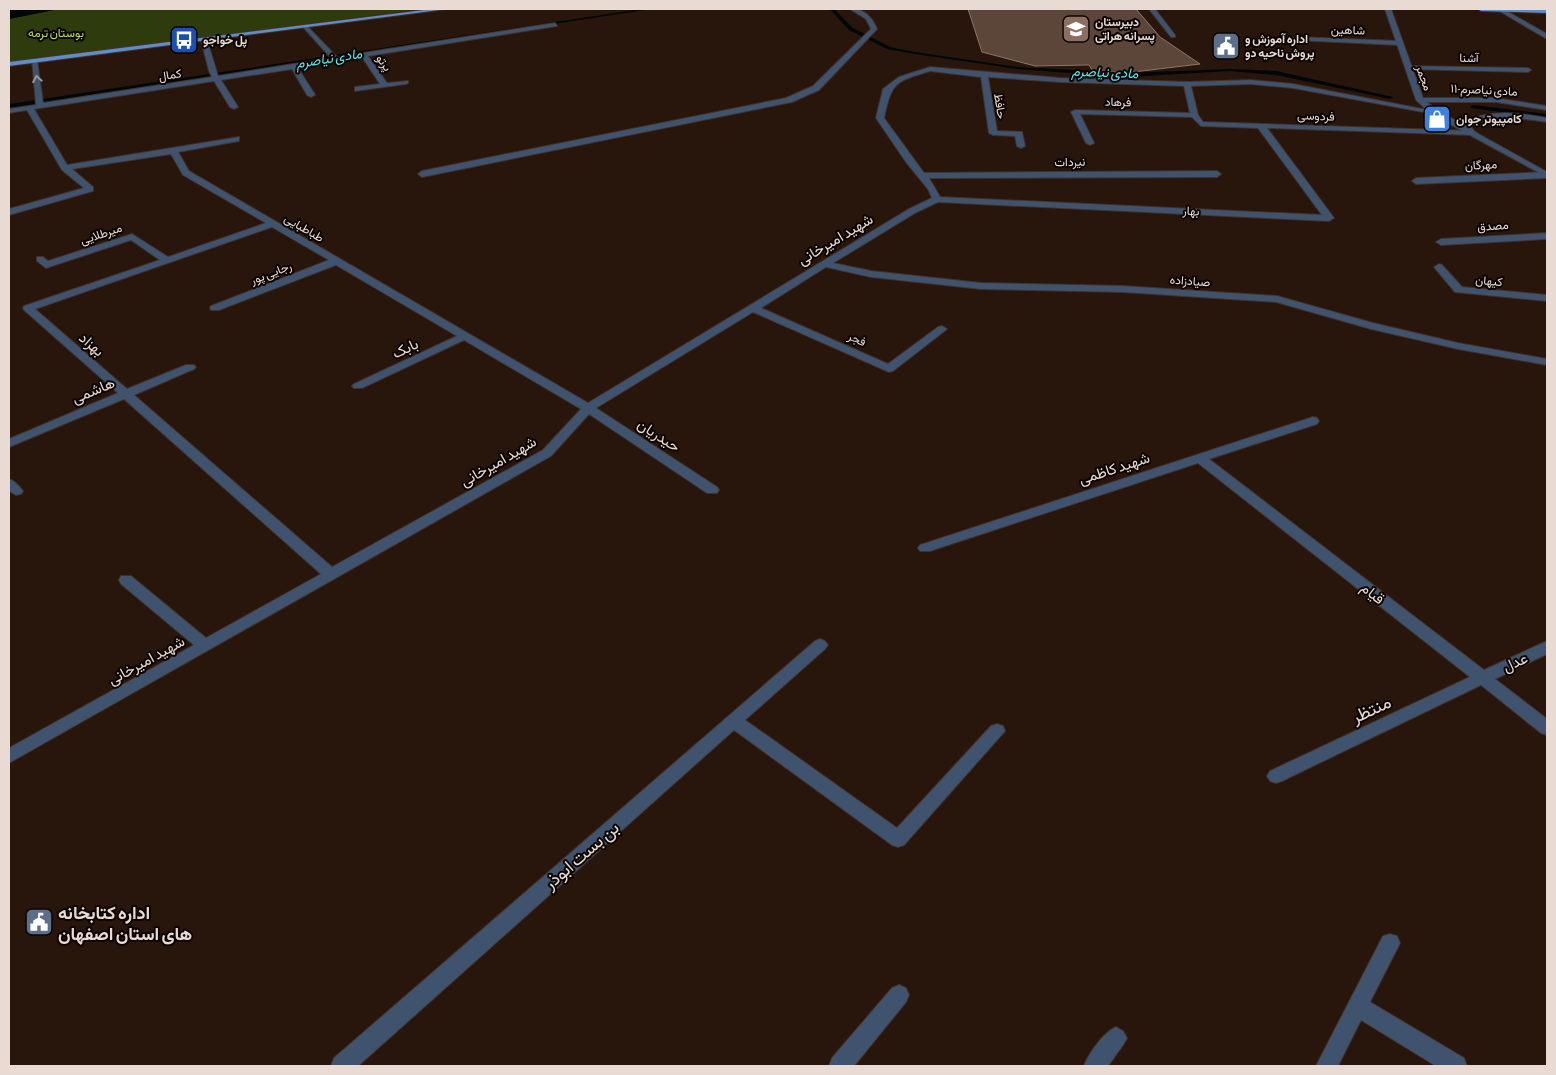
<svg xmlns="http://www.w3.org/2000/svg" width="1556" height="1075" viewBox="0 0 1556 1075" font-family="'Asap Condensed',Vazirmatn,sans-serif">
	<rect width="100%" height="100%" fill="#28150b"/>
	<path fill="#2e3b0c" d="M 59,9 L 423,9 L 9,62 L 9,19 Z"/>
	<path fill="#000708" d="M 9,9 L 59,9 L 9,19 Z"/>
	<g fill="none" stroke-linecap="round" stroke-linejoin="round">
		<path fill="#000708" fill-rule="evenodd" d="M 642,9 L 651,9 L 9,108 L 9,104 Z
			M 830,9 L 834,9 L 853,28 L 890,47 L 915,52 L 1017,67 L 1126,73 L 1230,69 L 1276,71 L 1393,97 L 1390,99 L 1276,75 L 1230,71 L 1126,77 L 1017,69 L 915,54 L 887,49 L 849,30 Z
			M 1473,105 L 1547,114 L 1547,118 L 1471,108 L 1470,107 Z"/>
	</g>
	<path fill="#5c463a" stroke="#8d7569" d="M 968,9 L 1136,9 L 1160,37 L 1200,64 L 1125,73 L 1092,70 L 1089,65 L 1035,66 L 982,52 Z"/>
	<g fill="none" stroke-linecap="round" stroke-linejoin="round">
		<g stroke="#433127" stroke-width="2">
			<path id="minor" d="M 850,9 C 864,8 872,17 877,29 L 819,90 L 792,102 L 422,177 L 418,174 L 422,171 L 786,98 L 813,86 L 871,29 L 866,19 Z
				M 1149,9 L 1155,9 L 1175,35 L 1175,37 L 1171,37 Z
				M 1496,9 L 1503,9 L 1547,34 L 1547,39 Z
				M 555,23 L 557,26 L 368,56 L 387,83 L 408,81 L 408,83 L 406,84 L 355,91 L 355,87 L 380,84 L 362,57 L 298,68 L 315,95 L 311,97 L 307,95 L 292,69 L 221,80 L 238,107 L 234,109 L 230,107 L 214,81 L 34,109 L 67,165 L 239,137 L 239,141 L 178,152 L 189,171 L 588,403 L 909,209 L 932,198 L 928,189 L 906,162 L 876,118 L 883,89 L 899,77 L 930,67 L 1060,78 L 1187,82 L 1250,80 L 1293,84 L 1438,112 L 1434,114 L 1293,88 L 1250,84 L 1191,86 L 1198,115 L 1203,122 L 1473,131 L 1477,133 L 1473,135 L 1267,128 L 1334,218 L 1329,221 L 938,202 L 915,213 L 833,263 L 871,271 L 981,283 L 1123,286 L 1277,296 L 1373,323 L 1458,343 L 1547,359 L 1547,365 L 1458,349 L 1371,329 L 1276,302 L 1123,292 L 981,289 L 871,277 L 826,267 L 761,308 L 888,364 L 938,327 L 942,326 L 947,329 L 893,371 L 889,372 L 753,312 L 596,408 L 717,487 L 719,490 L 717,493 L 707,493 L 589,414 L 551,456 L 9,763 L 9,748 L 194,645 L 121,584 L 119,580 L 121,576 L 131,576 L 206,638 L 321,574 L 124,399 L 9,447 L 9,439 L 118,393 L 24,310 L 23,308 L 24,306 L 160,260 L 131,240 L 46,268 L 37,261 L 37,257 L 43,257 L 48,261 L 132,234 L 168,257 L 266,223 L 183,175 L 171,154 L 72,169 L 93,187 L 93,191 L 9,215 L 9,209 L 84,188 L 62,170 L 27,110 L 9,113 L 9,109 L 36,105 L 32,59 L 37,60 L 43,103 L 212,77 L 209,71 L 201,40 L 204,38 L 207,40 L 218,76 L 331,58 L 304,28 L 303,27 L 306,25 L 337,57 ZM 930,71 L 981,77 L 989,133 L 993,135 L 1015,136 L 1017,146 L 1021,148 L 1025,146 L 1022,132 L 997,131 L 988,77 L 1060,82 L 1184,86 L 1190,113 L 1075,110 L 1071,112 L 1086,143 L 1090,145 L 1094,143 L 1080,114 L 1192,117 L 1201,126 L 1258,128 L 1322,215 L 940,197 L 929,178 L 1217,177 L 1221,174 L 1217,171 L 924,173 L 884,118 C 892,81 895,82 930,71 ZM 272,227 L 329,260 L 211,306 L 210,308 L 211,310 L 219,310 L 336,265 L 457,336 L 354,384 L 352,386 L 354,388 L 362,388 L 464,340 L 581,409 L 543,450 L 332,567 L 134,395 L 194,369 L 196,367 L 194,365 L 186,365 L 127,389 L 35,309 Z
				M 1296,37 L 1399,41 L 1402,43 L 1399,45 L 1294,40 L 1294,38 Z
				M 1409,66 L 1528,68 L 1531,70 L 1528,72 L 1407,69 L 1407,67 Z
				M 1547,172 L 1547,178 L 1416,184 L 1412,181 L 1416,178 Z
				M 1547,233 L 1547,239 L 1441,245 L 1436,242 L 1441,239 Z
				M 1439,264 L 1442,265 L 1462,287 L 1547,295 L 1547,301 L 1455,292 L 1434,267 Z
				M 1313,417 L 1317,418 L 1319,421 L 1317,424 L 1209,459 L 1484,670 L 1547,641 L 1547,654 L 1495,679 L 1547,719 L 1547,735 L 1541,733 L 1481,685 L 1282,781 L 1276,783 L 1270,781 L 1267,776 L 1270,771 L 1470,677 L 1198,463 L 930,551 L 920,551 L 918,548 L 920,545 Z
				M 9,479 C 15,481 19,486 23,491 L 21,494 L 16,495 L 9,491 Z
				M 820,639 L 825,641 L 828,645 L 825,649 L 745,720 L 897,828 L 991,726 L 997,724 L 1003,726 L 1005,731 L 904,845 L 898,847 L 892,845 L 734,730 L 358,1066 L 331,1066 L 334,1058 L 815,641 Z
				M 1390,934 L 1397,936 L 1400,943 L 1370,1002 L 1464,1058 L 1467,1066 L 1436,1066 L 1361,1020 L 1338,1066 L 1316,1066 L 1383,936 Z
				M 899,985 L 906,988 L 909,995 L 906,1002 L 854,1066 L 829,1066 L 832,1058 L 892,988 Z
				M 1116,1027 L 1123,1031 L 1127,1038 L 1123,1045 L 1108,1066 L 1084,1066 C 1089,1053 1103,1033 1116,1027 Z"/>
		</g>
		<g stroke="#433127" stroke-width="2">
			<path id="tertiary" d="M 1385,9 L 1391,9 L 1423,98 L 1496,98 L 1547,106 L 1547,110 L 1496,102 L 1427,102 L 1437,110 L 1462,124 C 1486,108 1520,113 1547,118 L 1547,122 C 1522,118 1494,114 1470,126 L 1475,132 L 1547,172 L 1547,177 L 1431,114 L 1416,100 Z"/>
		</g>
		<g stroke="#433127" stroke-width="2">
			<path id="primary" d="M 432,9 L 447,9 L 9,66 L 9,62 Z
				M 1478,9 L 1547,9 L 1547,13 L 1481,11 Z"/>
		</g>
		<use href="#minor" fill="#3f536f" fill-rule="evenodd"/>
		<use href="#tertiary" fill="#3f536f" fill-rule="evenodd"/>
		<use href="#primary" fill="#618cc6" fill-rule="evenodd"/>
	</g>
	<defs><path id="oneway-chevron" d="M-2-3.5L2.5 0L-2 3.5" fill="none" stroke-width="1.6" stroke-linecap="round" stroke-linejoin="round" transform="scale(1.25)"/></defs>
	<use stroke="#9497a2" href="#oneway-chevron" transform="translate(37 79) rotate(-100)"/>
	<defs>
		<g id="school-square" transform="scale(1.4375)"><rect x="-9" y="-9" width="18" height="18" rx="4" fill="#8d6e63" stroke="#0b0402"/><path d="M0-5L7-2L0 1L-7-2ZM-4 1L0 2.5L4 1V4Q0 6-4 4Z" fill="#fff"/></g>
		<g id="bus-square" transform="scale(1.4375)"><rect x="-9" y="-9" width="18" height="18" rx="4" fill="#1a4fb4" stroke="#0b0402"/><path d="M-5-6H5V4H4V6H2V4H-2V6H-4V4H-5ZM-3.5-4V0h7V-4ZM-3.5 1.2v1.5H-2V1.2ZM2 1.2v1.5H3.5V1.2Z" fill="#fff"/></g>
		<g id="civic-square" transform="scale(1.4375)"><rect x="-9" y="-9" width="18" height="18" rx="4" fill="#5c6f8a" stroke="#0b0402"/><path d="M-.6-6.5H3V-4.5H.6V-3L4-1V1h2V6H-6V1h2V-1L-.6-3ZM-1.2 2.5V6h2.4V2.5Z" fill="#fff"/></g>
		<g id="shop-square" transform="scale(1.4375)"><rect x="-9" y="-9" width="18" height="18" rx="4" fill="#3f7fe0" stroke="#0b0402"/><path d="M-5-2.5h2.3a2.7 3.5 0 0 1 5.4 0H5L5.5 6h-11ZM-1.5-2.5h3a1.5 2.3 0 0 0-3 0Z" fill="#fff"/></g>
	</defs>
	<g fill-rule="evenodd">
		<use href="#school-square" x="1076" y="29"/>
		<use href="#bus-square" x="184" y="40"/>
		<use href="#civic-square" x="1226" y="46"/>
		<use href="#shop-square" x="1437" y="119"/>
		<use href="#civic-square" x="39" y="922"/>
	</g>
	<g text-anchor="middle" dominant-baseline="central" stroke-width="4" stroke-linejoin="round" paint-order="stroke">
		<g font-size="12" font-weight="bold" fill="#e9dbd4" stroke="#0b0402" text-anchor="start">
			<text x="1095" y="22">دبیرستان<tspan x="1095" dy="14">پسرانه هراتی</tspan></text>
			<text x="1245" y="39">اداره آموزش و<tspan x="1245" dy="14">پروش ناحیه دو</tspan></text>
			<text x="203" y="40">پل خواجو</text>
			<text x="1456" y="119">کامپیوتر جوان</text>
		</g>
		<g font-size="12" fill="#e9dbd4" stroke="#0b0402">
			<text transform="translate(1348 30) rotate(2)">شاهین</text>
			<text transform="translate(1469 58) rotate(1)">آشنا</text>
			<text transform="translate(384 63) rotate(55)">پرتو</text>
			<text transform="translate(170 75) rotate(-9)">کمال</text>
			<text transform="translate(1424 78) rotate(70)">مجمر</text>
			<text transform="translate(1484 90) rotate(3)">۱۱-مادی نیاصرم</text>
			<text transform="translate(1118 102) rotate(1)">فرهاد</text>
			<text transform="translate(1000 106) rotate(81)">حافظ</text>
			<text transform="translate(1316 116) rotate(2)">فردوسی</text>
			<text transform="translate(1070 162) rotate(-1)">نیردات</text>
			<text transform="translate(1481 165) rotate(-3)">مهرگان</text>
			<text transform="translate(1191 211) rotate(3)">بهار</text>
			<text transform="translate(1493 226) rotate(-4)">مصدق</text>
			<text transform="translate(304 228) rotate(30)">طباطبایی</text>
			<text transform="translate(101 234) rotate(-18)">میرطلایی</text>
			<text transform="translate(271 273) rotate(-21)">رجایی پور</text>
			<text transform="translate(1190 281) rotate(4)">صیادزاده</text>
			<text transform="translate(1489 281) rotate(5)">کیهان</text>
			<text transform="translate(857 339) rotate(24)">فجر</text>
		</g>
		<g font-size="12" fill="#bade6a" stroke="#0b0402">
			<text x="56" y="33">بوستان ترمه</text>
		</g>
		<g font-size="14" font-style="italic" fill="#5ce6ec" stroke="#0b0402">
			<text transform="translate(329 58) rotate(-9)">مادی نیاصرم</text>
			<text transform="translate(1105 72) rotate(2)">مادی نیاصرم</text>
		</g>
		<g font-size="15" fill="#e9dbd4" stroke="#0b0402">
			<text transform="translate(835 239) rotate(-31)">شهید امیرخانی</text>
			<text transform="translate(92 344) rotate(41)">بهزاد</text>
			<text transform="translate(405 348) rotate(-25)">بابک</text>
			<text transform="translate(93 390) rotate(-23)">هاشمی</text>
			<text transform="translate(659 435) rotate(33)">حیدریان</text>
			<text transform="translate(498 461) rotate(-30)">شهید امیرخانی</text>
			<text transform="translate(1114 468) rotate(-18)">شهید کاظمی</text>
			<text transform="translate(1373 593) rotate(38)">قیام</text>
			<text transform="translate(146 660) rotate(-29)">شهید امیرخانی</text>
			<text transform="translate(1515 662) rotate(-25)">عدل</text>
		</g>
		<g font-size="18" fill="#e9dbd4" stroke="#0b0402">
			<text transform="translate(1371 709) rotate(-25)">منتظر</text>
			<text transform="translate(581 855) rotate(-41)">بن بست ابوذر</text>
		</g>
		<g font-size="18" font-weight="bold" fill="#e9dbd4" stroke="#0b0402" text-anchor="start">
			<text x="58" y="912">اداره کتابخانه<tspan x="58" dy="21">های استان اصفهان</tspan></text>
		</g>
	</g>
	<rect width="1556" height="1075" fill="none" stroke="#e9dbd4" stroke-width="20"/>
</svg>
